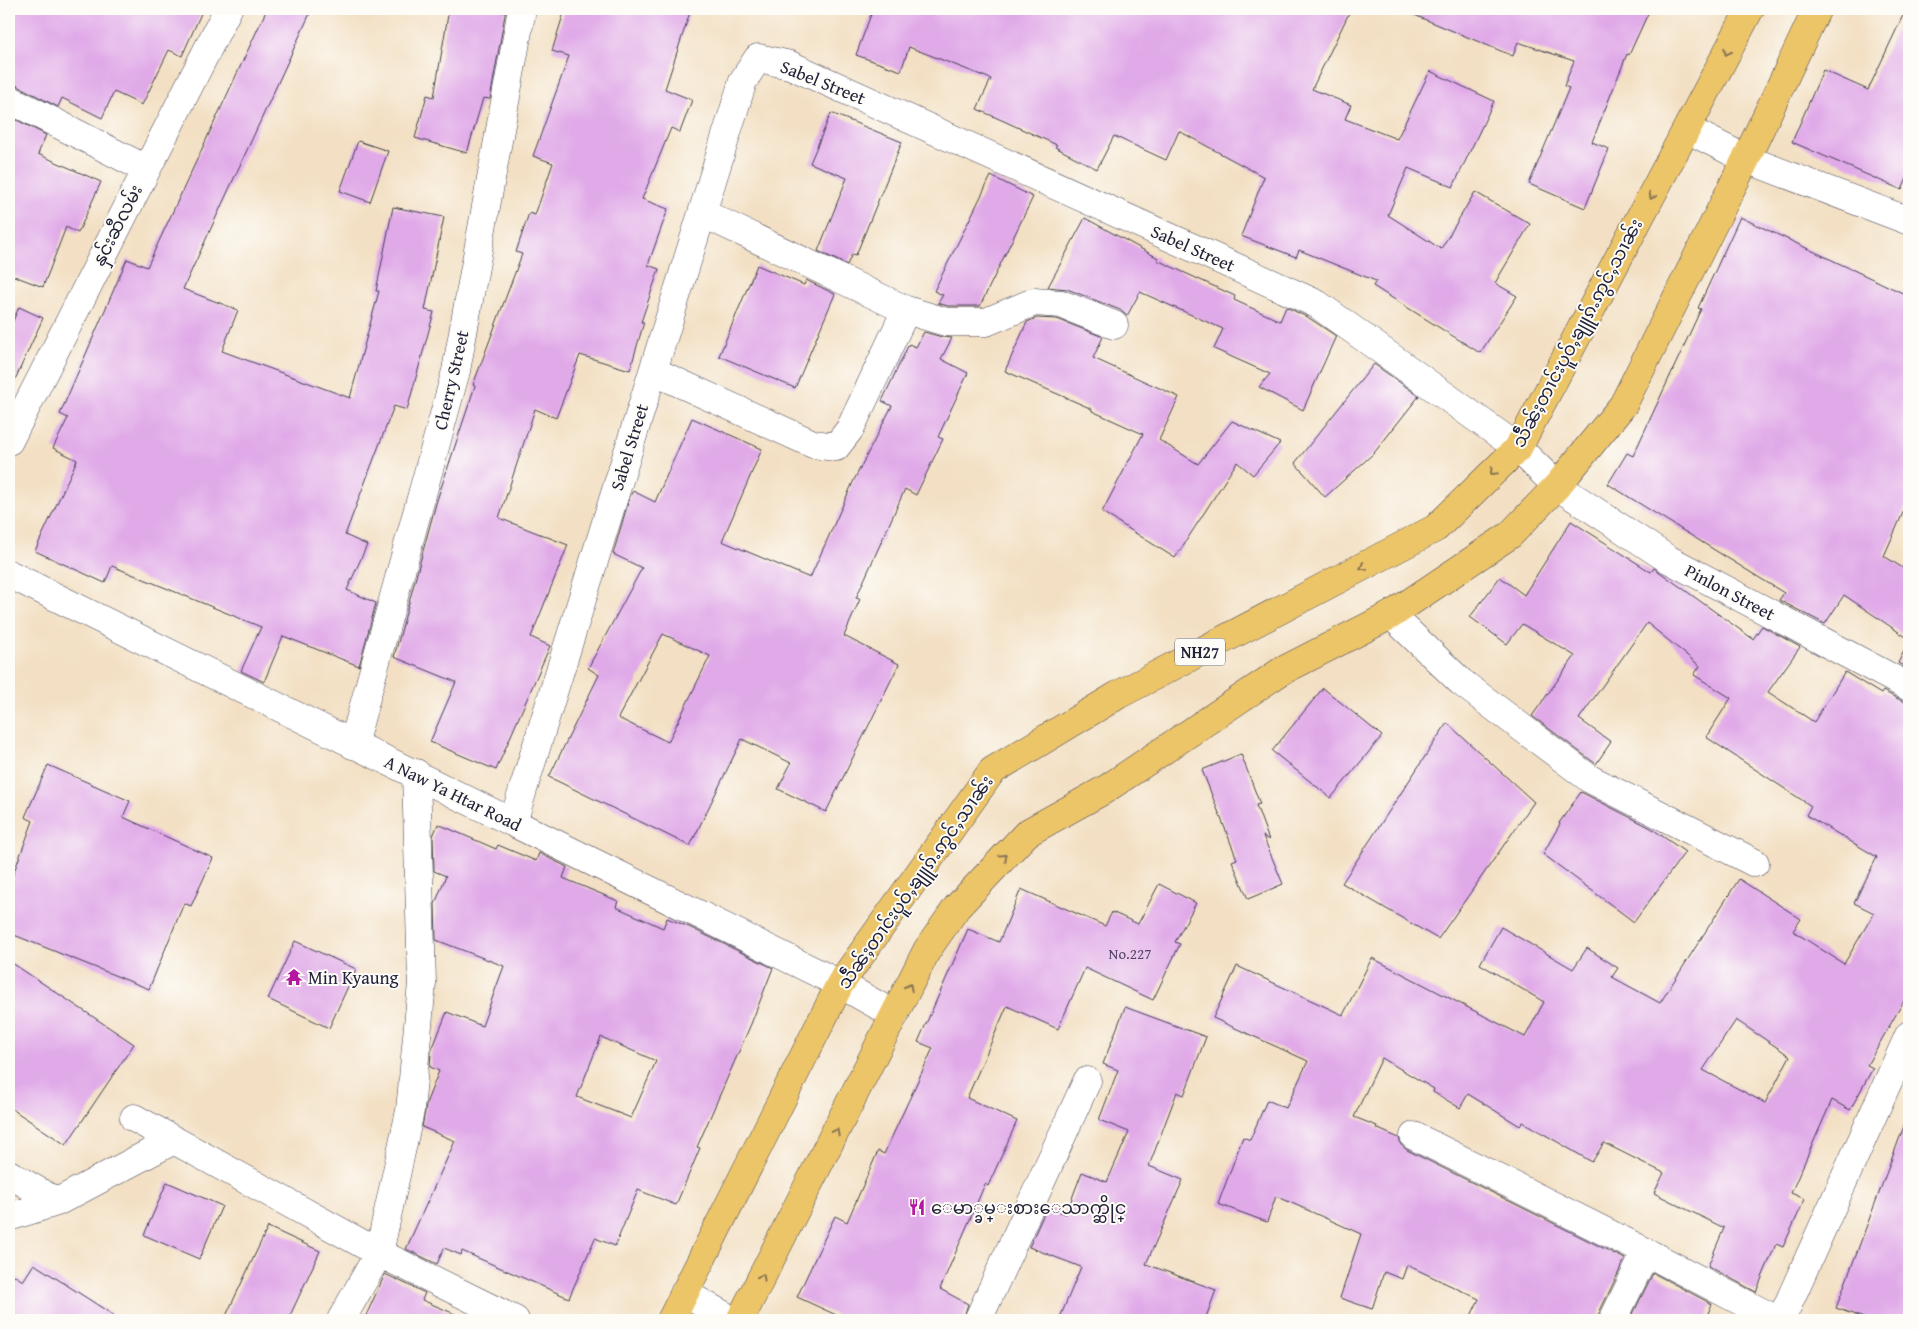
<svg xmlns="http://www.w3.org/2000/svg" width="1918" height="1329" viewBox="0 0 1918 1329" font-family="'Gentium Book Plus','Noto Sans Myanmar',serif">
	<rect width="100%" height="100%" fill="#fdfcf7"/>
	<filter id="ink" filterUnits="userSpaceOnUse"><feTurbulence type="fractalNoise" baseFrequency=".02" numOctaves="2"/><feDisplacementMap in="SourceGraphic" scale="10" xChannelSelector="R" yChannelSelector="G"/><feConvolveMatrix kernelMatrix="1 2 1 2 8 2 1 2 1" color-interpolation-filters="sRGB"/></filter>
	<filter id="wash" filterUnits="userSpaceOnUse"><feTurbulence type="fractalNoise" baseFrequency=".0096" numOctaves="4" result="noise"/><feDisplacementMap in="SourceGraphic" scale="20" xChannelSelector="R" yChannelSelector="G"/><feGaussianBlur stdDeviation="1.12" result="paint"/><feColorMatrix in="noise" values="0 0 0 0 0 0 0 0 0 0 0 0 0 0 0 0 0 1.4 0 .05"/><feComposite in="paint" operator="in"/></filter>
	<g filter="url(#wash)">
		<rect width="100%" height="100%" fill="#f3e0c4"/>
		<g id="blocks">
			<path fill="#e0a9e8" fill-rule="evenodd" d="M 9,9 L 203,9 L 182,56 L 169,50 L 142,105 L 114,92 L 102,118 L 62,98 L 58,107 L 16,85 L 9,83 Z
				M 267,9 L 312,9 L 183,289 L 238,310 L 222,351 L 350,398 L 379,291 L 376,291 L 393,207 L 444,217 L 425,310 L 434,312 L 407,410 L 394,406 L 345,535 L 367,545 L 347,590 L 376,603 L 359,666 L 283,636 L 264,682 L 241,671 L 261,627 L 112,566 L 105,583 L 35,551 L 77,460 L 53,448 L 68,418 L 60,414 L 127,259 L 147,267 Z
				M 449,9 L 506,9 L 490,99 L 483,98 L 467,153 L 415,138 L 427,95 L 434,97 Z
				M 565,9 L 691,9 L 665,89 L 692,100 L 680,132 L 671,128 L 642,199 L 668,209 L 648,265 L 659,269 L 641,322 L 644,322 L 630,370 L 580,355 L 556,418 L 535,409 L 499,518 L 568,545 L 531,637 L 550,646 L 496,770 L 430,742 L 456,682 L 394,657 L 437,500 L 475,386 L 473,385 L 522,254 L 516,252 L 529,213 L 535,215 L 553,163 L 533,156 L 569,56 L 552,51 Z
				M 873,9 L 1351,9 L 1312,89 L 1351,105 L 1345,119 L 1397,139 L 1430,71 L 1494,101 L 1453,187 L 1408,168 L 1388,215 L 1441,249 L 1475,192 L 1530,224 L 1495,283 L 1517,296 L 1480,353 L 1373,286 L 1376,281 L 1299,250 L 1296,257 L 1241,236 L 1264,177 L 1179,131 L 1166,160 L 1114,136 L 1097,169 L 1055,147 L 1057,145 L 977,109 L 991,79 L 909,47 L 901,71 L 856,55 Z
				M 1400,9 L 1650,9 L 1629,55 L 1627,54 L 1592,142 L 1609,149 L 1585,208 L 1529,184 L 1569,88 L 1564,86 L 1574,61 L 1518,42 L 1513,56 Z
				M 1906,9 L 1909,9 L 1909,174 L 1902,190 L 1792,142 L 1823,70 L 1868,90 Z
				M 831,113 L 902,142 L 856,255 L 852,254 L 847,265 L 818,251 L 847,178 L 810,163 Z
				M 9,116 L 46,135 L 38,154 L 101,182 L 78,233 L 66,227 L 43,287 L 9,274 Z
				M 358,141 L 388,151 L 370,202 L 340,191 Z
				M 991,176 L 1033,197 L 980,306 L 948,306 L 938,303 L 943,295 L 934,291 Z
				M 1740,217 L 1909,296 L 1909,499 L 1884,556 L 1909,572 L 1909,639 L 1844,595 L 1825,624 L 1779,600 L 1784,593 L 1608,484 L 1627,453 L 1633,456 L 1701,309 L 1698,308 Z
				M 1085,218 L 1158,258 L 1157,260 L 1235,296 L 1234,300 L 1280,321 L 1286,307 L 1309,318 L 1336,336 L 1303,410 L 1259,387 L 1270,374 L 1214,349 L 1223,329 L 1140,292 L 1127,316 L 1120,310 L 1067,289 L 1048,287 Z
				M 757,265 L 804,285 L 806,280 L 835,294 L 795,388 L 719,356 Z
				M 19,307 L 43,318 L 9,393 L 9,330 Z
				M 1037,318 L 1057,319 L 1103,337 L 1093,358 L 1179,397 L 1159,440 L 1198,464 L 1232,421 L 1280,443 L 1253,475 L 1237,462 L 1175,558 L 1102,512 L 1143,434 L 1092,411 L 1092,409 L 1005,371 L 1027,322 Z
				M 924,332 L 942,337 L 952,338 L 941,359 L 968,373 L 938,437 L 943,439 L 916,495 L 905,489 L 856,598 L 860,599 L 844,636 L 899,664 L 826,812 L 778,789 L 791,763 L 742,739 L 690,846 L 549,777 L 599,675 L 588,668 L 642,568 L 613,554 L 630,496 L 633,491 L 655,502 L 692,418 L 762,449 L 722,541 L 810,578 L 854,480 L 892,406 L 882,401 L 909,344 L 916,347 ZM 663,634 L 710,656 L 668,742 L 618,718 Z
				M 1374,364 L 1419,396 L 1374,453 L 1325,497 L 1295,463 Z
				M 1571,521 L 1651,572 L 1654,568 L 1753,639 L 1762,626 L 1800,647 L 1768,692 L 1814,722 L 1845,672 L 1881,694 L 1883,691 L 1902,701 L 1909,703 L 1909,992 L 1867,1065 L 1873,1068 L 1850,1110 L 1832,1100 L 1791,1193 L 1805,1199 L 1783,1247 L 1776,1244 L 1756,1292 L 1708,1266 L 1724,1228 L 1654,1193 L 1664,1173 L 1604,1143 L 1592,1162 L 1523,1122 L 1520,1126 L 1468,1094 L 1460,1108 L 1433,1092 L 1434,1089 L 1382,1058 L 1354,1117 L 1377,1126 L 1376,1128 L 1399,1138 L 1401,1145 L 1407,1150 L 1625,1259 L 1599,1313 L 1598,1320 L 1469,1320 L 1479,1299 L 1407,1265 L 1402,1279 L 1384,1272 L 1372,1309 L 1340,1298 L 1361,1234 L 1276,1196 L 1267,1222 L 1218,1204 L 1243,1137 L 1250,1140 L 1267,1100 L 1286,1108 L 1308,1061 L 1213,1018 L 1237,966 L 1343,1015 L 1372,958 L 1525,1037 L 1544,1002 L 1480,964 L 1501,927 L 1573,969 L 1587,948 L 1618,968 L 1612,977 L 1660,1003 L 1739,879 L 1801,919 L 1793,931 L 1844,964 L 1874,913 L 1854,903 L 1877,857 L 1806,815 L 1811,806 L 1706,737 L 1731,698 L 1694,675 L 1700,666 L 1647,623 L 1579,719 L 1611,742 L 1596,764 L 1532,716 L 1575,656 L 1522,624 L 1507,644 L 1470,617 L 1500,577 L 1524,595 ZM 1736,1020 L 1790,1056 L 1765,1103 L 1703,1070 Z
				M 1909,641 L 1909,669 L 1898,663 Z
				M 1323,688 L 1382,736 L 1331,798 L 1272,751 Z
				M 1447,723 L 1534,802 L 1438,939 L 1342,883 Z
				M 1241,754 L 1260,804 L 1256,805 L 1269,840 L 1263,836 L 1283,884 L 1248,899 L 1232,861 L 1237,859 L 1202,770 Z
				M 48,765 L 130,801 L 123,817 L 213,858 L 191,906 L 184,903 L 149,989 L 9,933 L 9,885 L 33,821 L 25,817 Z
				M 1581,792 L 1651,828 L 1685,852 L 1634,922 L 1543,854 L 1560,824 L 1559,823 Z
				M 438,824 L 496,849 L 498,845 L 536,861 L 539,853 L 567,867 L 563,878 L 618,901 L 616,907 L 663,928 L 667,918 L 689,927 L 773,968 L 751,1024 L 697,1147 L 700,1148 L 676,1205 L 638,1190 L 615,1246 L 595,1238 L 569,1298 L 462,1251 L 461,1255 L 444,1248 L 437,1264 L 406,1249 L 455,1141 L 422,1127 L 427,1101 L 439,1071 L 430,1067 L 431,1052 L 447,1012 L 482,1026 L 504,966 L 436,940 L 435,904 L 446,876 L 434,871 L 433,836 ZM 601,1037 L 656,1061 L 631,1118 L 577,1097 Z
				M 1159,884 L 1196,903 L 1175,942 L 1180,944 L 1153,1000 L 1085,968 L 1058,1029 L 1007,1006 L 967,1098 L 1017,1121 L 988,1186 L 985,1184 L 940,1289 L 968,1304 L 963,1320 L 847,1320 L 797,1297 L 835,1216 L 847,1222 L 878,1151 L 884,1154 L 933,1048 L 918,1042 L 968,929 L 999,942 L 1021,889 L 1105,926 L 1112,912 L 1138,924 Z
				M 295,941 L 356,969 L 329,1028 L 268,999 Z
				M 9,961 L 134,1044 L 66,1145 L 9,1107 Z
				M 1125,1007 L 1206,1037 L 1184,1095 L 1177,1092 L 1149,1166 L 1183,1180 L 1146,1264 L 1216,1290 L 1205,1320 L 1059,1320 L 1081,1267 L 1029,1247 L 1047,1207 L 1066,1214 L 1082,1172 L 1107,1182 L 1129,1132 L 1099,1120 L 1118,1070 L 1103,1064 Z
				M 1907,1118 L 1909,1118 L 1909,1320 L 1869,1320 L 1836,1308 Z
				M 167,1182 L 222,1206 L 199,1259 L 144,1235 Z
				M 268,1227 L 320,1251 L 288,1320 L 224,1320 Z
				M 34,1264 L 121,1320 L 9,1320 L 9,1272 L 23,1281 Z
				M 1653,1273 L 1712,1304 L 1705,1320 L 1630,1320 Z
				M 385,1274 L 425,1293 L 422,1300 L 469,1320 L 364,1320 Z"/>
		</g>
	</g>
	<g filter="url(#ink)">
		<use href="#blocks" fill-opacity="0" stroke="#413e50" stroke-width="1"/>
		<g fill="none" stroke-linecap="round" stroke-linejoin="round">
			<g stroke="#413e50" stroke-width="29">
				<path id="minor" d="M 9,99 L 146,169
					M 1687,129 L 1746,159 L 1909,221
					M 702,213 L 906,310 L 946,322 L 986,322 L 1034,302 L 1061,304 L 1114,325
					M 653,371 L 813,444 L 836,447 L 850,429 L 906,310
					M 9,441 L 228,9
					M 9,574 L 840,984 L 895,1015
					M 1391,615 L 1461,682 L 1590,779 L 1755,863
					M 353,745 L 456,371 L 522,9
					M 513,822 L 743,81 L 758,58 L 790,65 L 1317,304 L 1518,448 L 1557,486 L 1668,559 L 1909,687
					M 134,1118 L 379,1253 L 515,1320
					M 1414,1136 L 1646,1252 L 1777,1320
					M 9,1174 L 57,1202
					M 9,1217 L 57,1202 L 174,1140
					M 684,1293 L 732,1320
					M 341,1320 L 379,1253 L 410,1111 L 422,983 L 416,773
					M 978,1320 L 1087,1081
					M 1613,1320 L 1646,1252
					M 1781,1320 L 1909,1035"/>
			</g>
			<g stroke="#413e50" stroke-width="29">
				<path id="highway" d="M 671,1320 L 840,984 L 992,771 L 1118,695 L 1436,528 L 1518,448 L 1750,9
					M 740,1320 L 927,950 L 957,907 L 1027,833 L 1106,789 L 1280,672 L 1391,615 L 1510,535 L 1557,486 L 1623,405 L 1746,159 L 1817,9"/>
			</g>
			<use href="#minor" stroke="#fff" stroke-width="28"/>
			<use href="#highway" stroke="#edc569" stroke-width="28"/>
		</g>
		<defs><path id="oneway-chevron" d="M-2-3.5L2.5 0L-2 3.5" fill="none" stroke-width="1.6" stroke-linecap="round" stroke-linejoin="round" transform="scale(1.25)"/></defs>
		<g stroke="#887452">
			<use href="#oneway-chevron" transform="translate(1727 52) rotate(117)"/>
			<use href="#oneway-chevron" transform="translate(1652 196) rotate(118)"/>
			<use href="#oneway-chevron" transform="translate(1493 472) rotate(135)"/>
			<use href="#oneway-chevron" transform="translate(1363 567) rotate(152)"/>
			<use href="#oneway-chevron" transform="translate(1004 857) rotate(-46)"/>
			<use href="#oneway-chevron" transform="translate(909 987) rotate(-63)"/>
			<use href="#oneway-chevron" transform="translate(836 1132) rotate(-63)"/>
			<use href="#oneway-chevron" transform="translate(762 1277) rotate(-63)"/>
		</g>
	</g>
	<defs>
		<g id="temple-bare" transform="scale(1.35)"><path d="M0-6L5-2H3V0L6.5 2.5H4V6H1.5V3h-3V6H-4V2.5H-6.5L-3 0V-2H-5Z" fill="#b5179e" stroke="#fdfcf7" stroke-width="2.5" paint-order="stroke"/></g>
		<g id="restaurant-bare" transform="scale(1.35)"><path d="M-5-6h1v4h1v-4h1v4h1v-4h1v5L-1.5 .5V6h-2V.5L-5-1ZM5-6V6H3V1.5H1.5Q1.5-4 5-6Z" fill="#b5179e" stroke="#fdfcf7" stroke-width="2.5" paint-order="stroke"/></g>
	</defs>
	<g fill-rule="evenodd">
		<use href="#temple-bare" x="294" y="977"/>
		<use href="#restaurant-bare" x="917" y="1207"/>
	</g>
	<g text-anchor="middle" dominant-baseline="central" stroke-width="4" stroke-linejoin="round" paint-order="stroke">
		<g font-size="15" fill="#524466">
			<text x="1130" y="953">No.227</text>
		</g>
		<rect fill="#fdfcf7" stroke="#646373" stroke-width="1" x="1175" y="638.5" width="50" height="27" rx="4"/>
		<g font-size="16" font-weight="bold" fill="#22223b">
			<text x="1200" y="652">NH27</text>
		</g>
		<g font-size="18" fill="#22223b" stroke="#fdfcf7">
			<text transform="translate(823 82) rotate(22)">Sabel Street</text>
			<text transform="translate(117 225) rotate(-63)">နှင်းဆီလမ်း</text>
			<text transform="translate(1193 248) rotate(24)">Sabel Street</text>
			<text transform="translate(1577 333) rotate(-62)">သဵႅၼ်ႈတၢင်းပူဝ်ႇၶျူၵ်ႉဢွင်ႇသၢၼ်း</text>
			<text transform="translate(451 380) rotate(-77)">Cherry Street</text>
			<text transform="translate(629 447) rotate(-73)">Sabel Street</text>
			<text transform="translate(1730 592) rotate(28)">Pinlon Street</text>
			<text transform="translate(453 793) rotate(26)">A Naw Ya Htar Road</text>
			<text transform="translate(915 882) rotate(-55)">သဵႅၼ်ႈတၢင်းပူဝ်ႇၶျူၵ်ႉဢွင်ႇသၢၼ်း</text>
		</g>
		<g font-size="18" fill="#22223b" stroke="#fdfcf7" text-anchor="start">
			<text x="308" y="977">Min Kyaung</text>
			<text x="931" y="1207">ေမာ္ခမ္းစားေသာက္ဆိုင္</text>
		</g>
	</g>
	<rect width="1918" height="1329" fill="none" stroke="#fdfcf7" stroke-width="30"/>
</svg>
